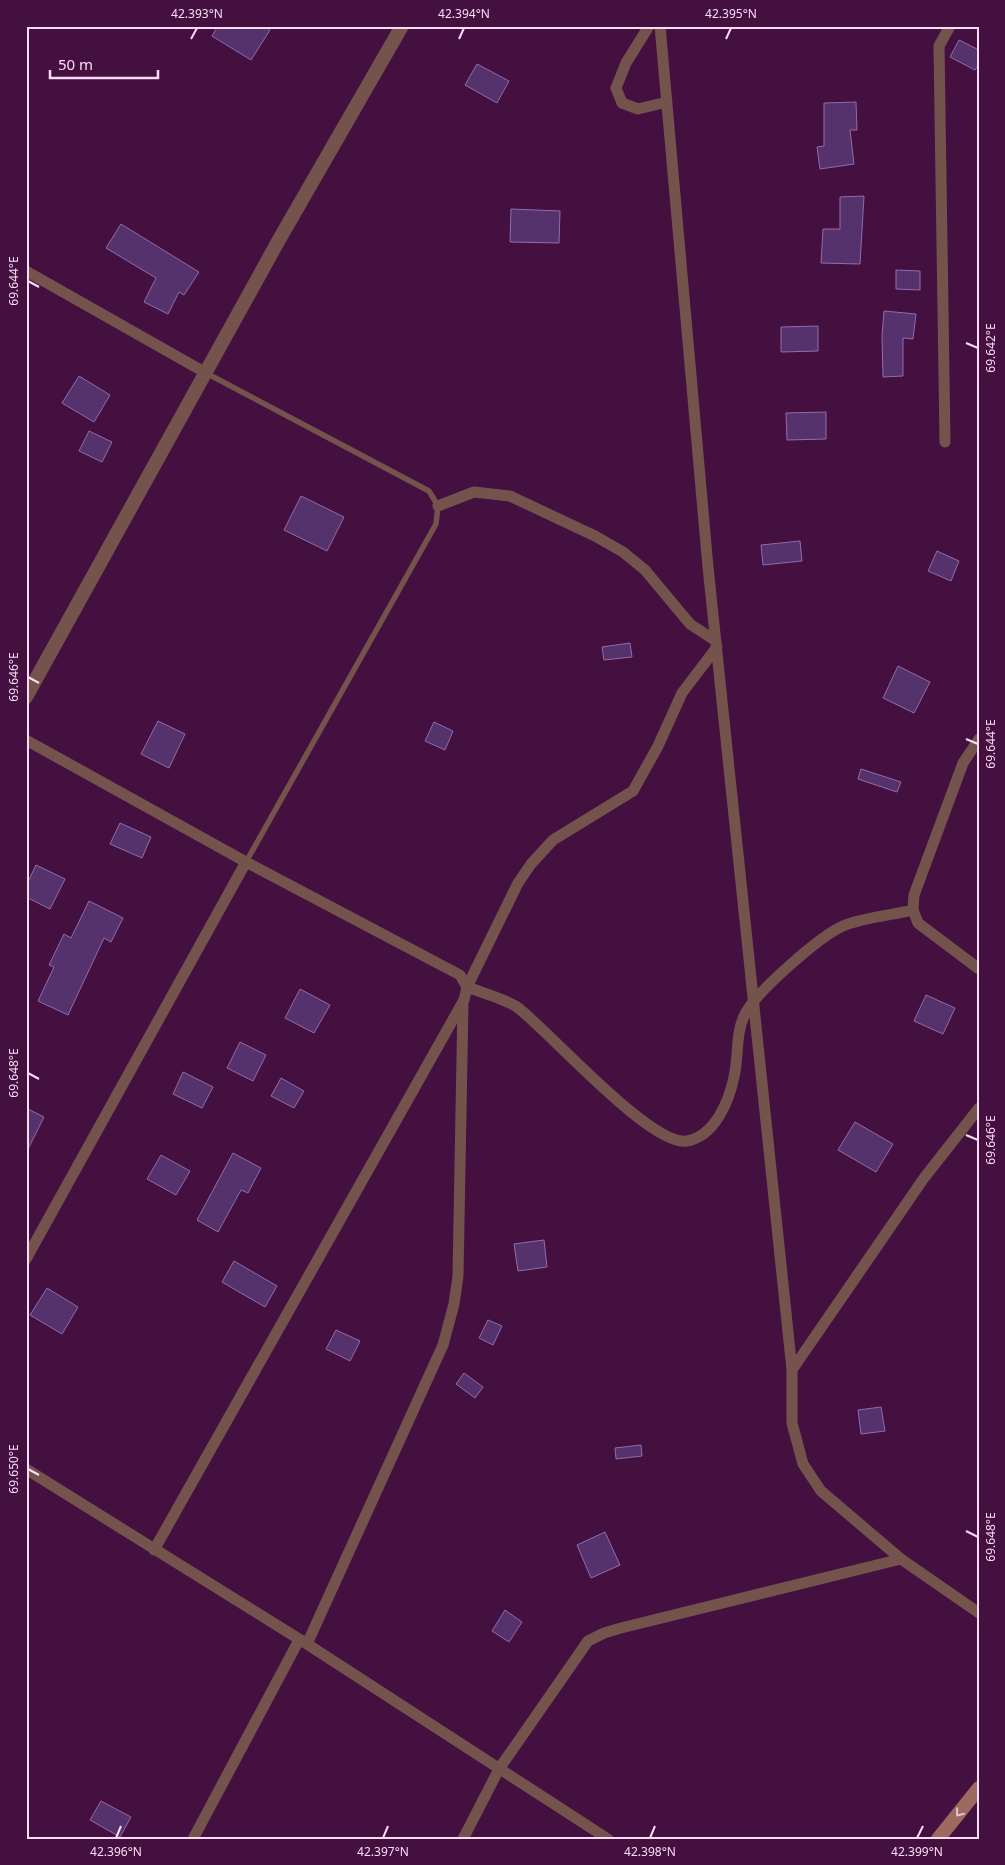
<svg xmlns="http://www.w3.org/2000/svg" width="1005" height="1865" viewBox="0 0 1005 1865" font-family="'Noto Sans',sans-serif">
	<rect width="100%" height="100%" fill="#441040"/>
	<path fill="#56326c" stroke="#926cab" d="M 218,26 L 264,26 L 270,30 L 251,60 L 212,36 Z
		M 959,40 L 979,50 L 979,64 L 975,70 L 950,57 Z
		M 477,64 L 509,81 L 497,103 L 465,85 Z
		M 856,102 L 857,130 L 850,130 L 854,164 L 820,169 L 817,147 L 824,146 L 824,103 Z
		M 864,196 L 860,264 L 821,263 L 823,229 L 840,229 L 840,197 Z
		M 511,209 L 560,211 L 559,243 L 510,242 Z
		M 121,224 L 199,272 L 184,295 L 179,292 L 168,314 L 144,302 L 156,278 L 106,248 Z
		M 896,270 L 920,271 L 920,290 L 896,289 Z
		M 884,311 L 916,314 L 913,339 L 903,338 L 903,376 L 883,377 L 882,336 Z
		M 818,326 L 818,351 L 781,352 L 781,327 Z
		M 79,376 L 110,395 L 94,422 L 62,403 Z
		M 826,412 L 826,439 L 787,440 L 786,413 Z
		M 89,431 L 112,442 L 102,462 L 79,451 Z
		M 301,496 L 344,517 L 327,551 L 284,530 Z
		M 800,541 L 802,561 L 763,565 L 761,545 Z
		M 937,551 L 959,561 L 951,581 L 928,571 Z
		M 630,643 L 632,657 L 604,660 L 602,647 Z
		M 898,666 L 930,682 L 914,713 L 883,698 Z
		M 158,721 L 185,734 L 169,768 L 141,754 Z
		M 434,722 L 453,731 L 445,750 L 425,741 Z
		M 861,769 L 901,782 L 897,792 L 858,779 Z
		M 120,823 L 151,837 L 142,858 L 110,844 Z
		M 36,865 L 65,879 L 50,909 L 26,897 L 26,886 Z
		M 89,901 L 123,918 L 111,942 L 104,938 L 68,1015 L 38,1001 L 54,967 L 49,965 L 64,934 L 71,938 Z
		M 300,989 L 330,1005 L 314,1033 L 285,1018 Z
		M 926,995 L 955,1008 L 943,1034 L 914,1021 Z
		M 240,1042 L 266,1055 L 253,1081 L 227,1068 Z
		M 183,1072 L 213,1087 L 202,1108 L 173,1094 Z
		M 281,1078 L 304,1091 L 294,1108 L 271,1096 Z
		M 26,1108 L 44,1117 L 26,1153 Z
		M 855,1122 L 893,1144 L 876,1172 L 838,1150 Z
		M 233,1153 L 261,1168 L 248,1193 L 241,1190 L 218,1232 L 197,1220 Z
		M 161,1155 L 190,1171 L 176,1195 L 147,1179 Z
		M 544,1240 L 547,1267 L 518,1271 L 514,1244 Z
		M 234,1261 L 277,1286 L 265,1307 L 222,1282 Z
		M 47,1288 L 78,1307 L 62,1334 L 30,1315 Z
		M 488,1320 L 502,1326 L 493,1345 L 479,1338 Z
		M 336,1330 L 360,1341 L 350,1361 L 326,1349 Z
		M 464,1373 L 483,1387 L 475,1398 L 456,1384 Z
		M 881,1407 L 885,1431 L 861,1434 L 858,1410 Z
		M 641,1445 L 642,1456 L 616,1459 L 615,1448 Z
		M 605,1532 L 620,1565 L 591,1578 L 577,1545 Z
		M 505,1610 L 522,1622 L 509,1642 L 492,1631 Z
		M 101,1801 L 131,1817 L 120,1837 L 90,1820 Z"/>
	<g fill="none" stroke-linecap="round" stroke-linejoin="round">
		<path stroke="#74534d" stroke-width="5.5" d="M 206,373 L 429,491 L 438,506 L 436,524 L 246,862"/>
		<path stroke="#74534d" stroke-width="11" d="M 649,26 L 626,63 L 616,88 L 622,103 L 638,109 L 667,102
			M 660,26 L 708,567 L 792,1370 L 792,1423 L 803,1464 L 821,1491 L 901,1559 L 979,1613
			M 26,271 L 206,373
			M 945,442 L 939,46 L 950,26
			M 438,506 L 474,492 L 510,496 L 595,536 L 623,552 L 645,570 L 690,624 L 716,641
			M 717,647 L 682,693 L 658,746 L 633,791 L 553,840 L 531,864 L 518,883 L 467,987 C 483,993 503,998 517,1007 C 549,1031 651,1147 687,1141 C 715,1136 729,1101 734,1077 C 739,1056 735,1034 745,1014 C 756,992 820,936 843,926 C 861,918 893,915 913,910
			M 979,739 L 963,763 L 914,895 L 913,910 L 918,923 L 979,969
			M 26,740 L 246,862 L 460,975 L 467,987 L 464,1000 L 154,1550
			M 26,1259 L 246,862
			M 792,1370 L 924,1178 L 979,1108
			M 26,1469 L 307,1644 L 608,1839
			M 307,1644 L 443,1345 L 454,1304 L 458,1276 L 463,1003
			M 193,1839 L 299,1640
			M 463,1839 L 499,1769 L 588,1641 L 604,1633 L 621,1628 L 901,1559"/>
		<path stroke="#74534d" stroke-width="14" d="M 26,697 L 280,238 L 402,26"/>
		<path stroke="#9e6a60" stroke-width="14" d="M 938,1839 L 979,1788"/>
	</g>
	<defs><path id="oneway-chevron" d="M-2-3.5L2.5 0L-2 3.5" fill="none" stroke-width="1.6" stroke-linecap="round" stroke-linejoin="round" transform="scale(1.25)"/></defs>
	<use stroke="#e4bfd0" href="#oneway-chevron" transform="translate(959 1813) rotate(128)"/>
	<path fill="none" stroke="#fbdbf6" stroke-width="2" d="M 191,39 L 197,28M 459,39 L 464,28M 726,39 L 731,28M 28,281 L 39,287M 966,343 L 978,348M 28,677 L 39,683M 966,739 L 978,744M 28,1073 L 39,1079M 966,1135 L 978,1140M 28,1469 L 39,1475M 966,1531 L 978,1537M 116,1838 L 121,1826M 383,1838 L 388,1826M 650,1838 L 655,1826M 917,1838 L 923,1826"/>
	<rect width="1005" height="1865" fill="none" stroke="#441040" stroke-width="55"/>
	<path d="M50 70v8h108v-8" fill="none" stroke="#fbdbf6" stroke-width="2.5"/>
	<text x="58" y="70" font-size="15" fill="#fbdbf6" stroke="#441040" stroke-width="4" paint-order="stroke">50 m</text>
	<rect x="28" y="28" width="950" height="1810" fill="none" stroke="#fbdbf6" stroke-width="2"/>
	<g font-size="12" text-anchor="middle" fill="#fbdbf6">
		<text x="197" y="18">42.393°N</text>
		<text x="464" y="18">42.394°N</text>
		<text x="731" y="18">42.395°N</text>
		<text transform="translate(14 281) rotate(-90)" y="4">69.644°E</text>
		<text transform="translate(991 348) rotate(-90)" y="4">69.642°E</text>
		<text transform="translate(14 677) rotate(-90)" y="4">69.646°E</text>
		<text transform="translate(991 744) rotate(-90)" y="4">69.644°E</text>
		<text transform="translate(14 1073) rotate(-90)" y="4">69.648°E</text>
		<text transform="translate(991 1140) rotate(-90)" y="4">69.646°E</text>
		<text transform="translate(14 1469) rotate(-90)" y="4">69.650°E</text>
		<text transform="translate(991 1537) rotate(-90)" y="4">69.648°E</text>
		<text x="116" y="1856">42.396°N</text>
		<text x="383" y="1856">42.397°N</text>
		<text x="650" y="1856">42.398°N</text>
		<text x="917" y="1856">42.399°N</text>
	</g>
</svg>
